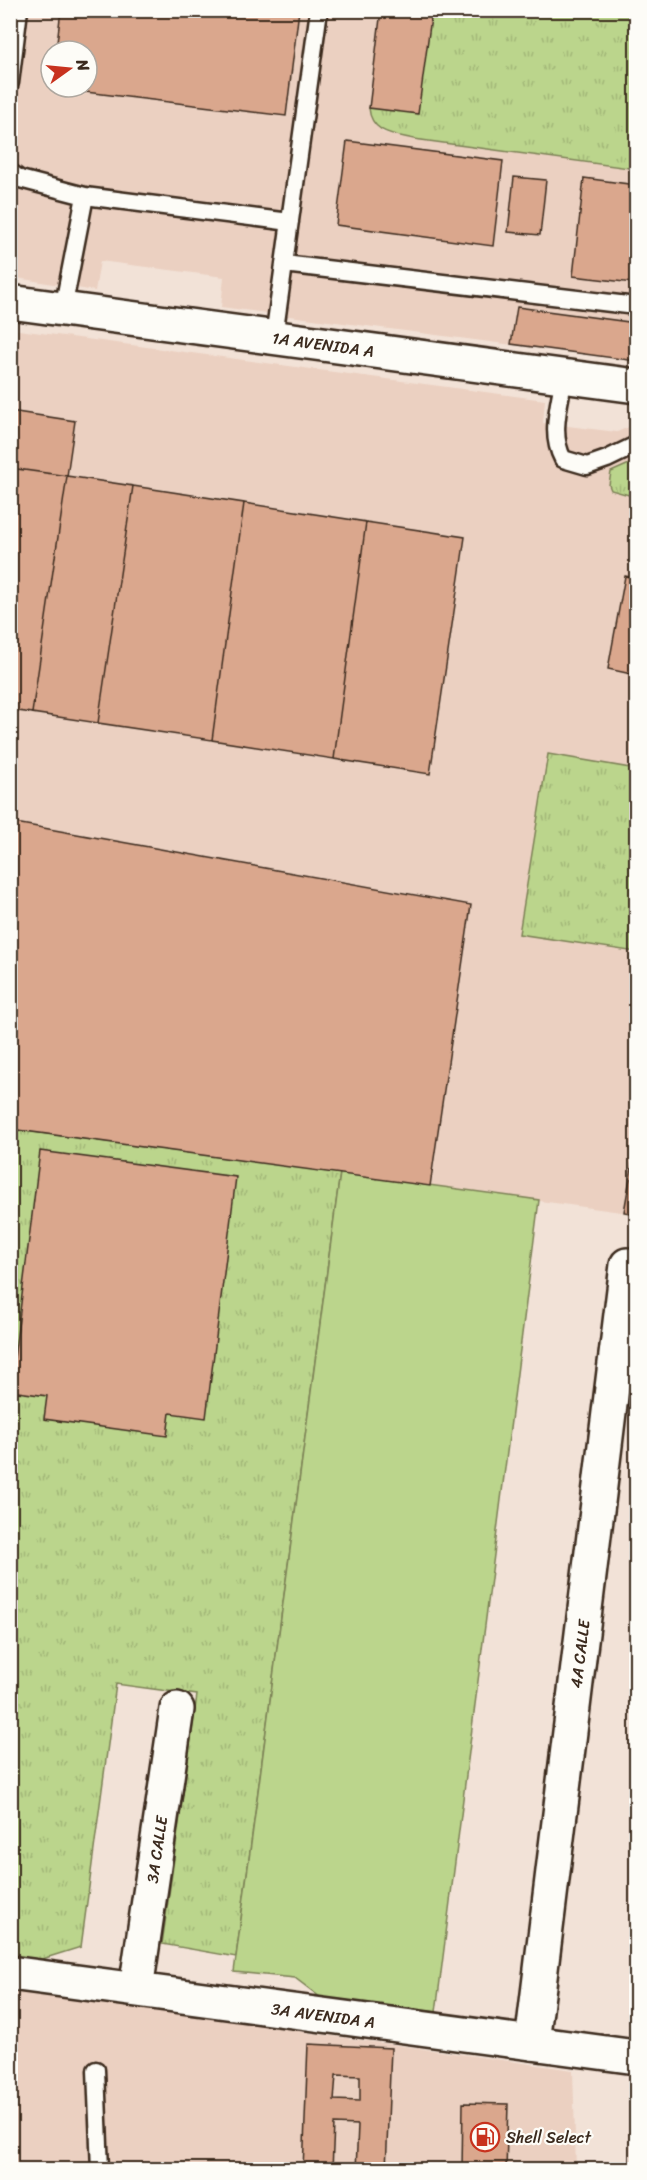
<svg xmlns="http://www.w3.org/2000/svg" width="647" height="2180" viewBox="0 0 647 2180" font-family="Sriracha,sans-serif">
	<defs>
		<pattern id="grass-tufts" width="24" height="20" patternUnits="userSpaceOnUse" patternTransform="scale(1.5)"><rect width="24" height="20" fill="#bbd58c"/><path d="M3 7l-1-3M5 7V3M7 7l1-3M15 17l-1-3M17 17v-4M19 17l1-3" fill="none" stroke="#a2b778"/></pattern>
	</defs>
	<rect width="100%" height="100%" fill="#f2e2d7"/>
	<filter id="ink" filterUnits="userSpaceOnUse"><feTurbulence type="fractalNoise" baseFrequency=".0167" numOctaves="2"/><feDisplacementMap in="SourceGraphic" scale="12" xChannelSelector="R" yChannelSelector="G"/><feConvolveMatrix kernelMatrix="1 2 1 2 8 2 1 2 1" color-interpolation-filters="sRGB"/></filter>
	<g filter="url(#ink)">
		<path fill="#ebd0c1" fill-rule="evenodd" d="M 11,11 L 432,11 L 382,132 L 414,139 L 636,169 L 636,361 L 221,307 L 224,277 L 100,261 L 95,291 L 11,277 ZM 51,51 L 87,51 L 87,87 L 51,87 Z
			M 11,329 L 545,400 L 543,423 L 617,432 L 636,424 L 636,1214 L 11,1129 Z
			M 11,1987 L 140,2005 L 310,2033 L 573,2070 L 576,2169 L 11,2170 Z"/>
		<path fill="url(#grass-tufts)" stroke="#7b8055" stroke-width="1.5" d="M 432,11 L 636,11 L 636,169 L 414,139 C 393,134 371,133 369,108 Z
			M 636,461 L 636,497 L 611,490 L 609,485 L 611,472 Z
			M 548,754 L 636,769 L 636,952 L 519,934 Z
			M 11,1129 L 340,1173 L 236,1957 L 162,1944 L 197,1695 L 116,1684 L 81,1947 L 36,1961 L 11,1958 Z"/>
		<path fill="#bbd58c" stroke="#7b8055" stroke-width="1.5" d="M 340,1173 L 539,1200 L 436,2012 L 320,1997 L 295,1978 L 234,1972 Z"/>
		<path fill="#daa78d" stroke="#3b2a1e" stroke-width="1.5" fill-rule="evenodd" d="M 61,10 L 299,10 L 286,116 L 52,88 L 87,87 L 87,51 L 56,51 Z
			M 381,10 L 432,10 L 418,114 L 369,108 Z
			M 347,141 L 503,161 L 493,246 L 336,225 Z
			M 514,177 L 546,180 L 540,235 L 508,232 Z
			M 584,178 L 636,185 L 636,252 L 633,283 L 573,276 Z
			M 517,307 L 636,323 L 636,361 L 511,344 Z
			M 10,411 L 75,421 L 67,476 L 10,468 Z
			M 10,468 L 67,476 L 32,713 L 10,710 Z
			M 67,476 L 133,486 L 98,723 L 32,713 Z
			M 133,486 L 244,503 L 212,740 L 98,723 Z
			M 244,503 L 366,522 L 334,759 L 212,740 Z
			M 366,522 L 465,537 L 430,774 L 334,759 Z
			M 625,576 L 636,578 L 636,675 L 608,669 Z
			M 10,822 L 471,905 L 430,1186 L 10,1129 Z
			M 636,1144 L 636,1214 L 624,1212 Z
			M 40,1151 L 236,1177 L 206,1418 L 170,1413 L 167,1436 L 44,1419 L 47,1396 L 10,1391 Z
			M 308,2044 L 391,2048 L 386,2170 L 356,2170 L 358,2125 L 334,2124 L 332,2170 L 303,2170 ZM 336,2075 L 360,2076 L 360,2101 L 334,2100 Z
			M 463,2103 L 508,2104 L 506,2170 L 462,2170 Z"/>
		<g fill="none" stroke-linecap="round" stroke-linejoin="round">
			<g stroke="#3b2a1e" stroke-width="21">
				<path id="service" d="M 10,83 L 19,10
					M 10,172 L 20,179 L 85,196
					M 284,264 L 636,306
					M 63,309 L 85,196 L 290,222
					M 274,337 L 319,10
					M 564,376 C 560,403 549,434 563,459 L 587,466 L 607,459 L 636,445
					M 96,2070 L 100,2170"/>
			</g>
			<g stroke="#3b2a1e" stroke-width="38">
				<g id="minor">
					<path id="s1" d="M 10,302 L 636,386"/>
					<path id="s2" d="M 10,1973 L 636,2057"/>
					<path id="s3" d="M 136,1989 L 177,1709"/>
					<path id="s4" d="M 532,2043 L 627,1265"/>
				</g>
			</g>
			<use href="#service" stroke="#fdfcf7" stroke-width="16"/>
			<use href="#minor" stroke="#fdfcf7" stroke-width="33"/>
		</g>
	</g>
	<defs>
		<g id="fuel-ring" transform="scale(1.5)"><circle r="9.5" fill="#fdfcf7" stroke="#c8321e" stroke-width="1.5"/><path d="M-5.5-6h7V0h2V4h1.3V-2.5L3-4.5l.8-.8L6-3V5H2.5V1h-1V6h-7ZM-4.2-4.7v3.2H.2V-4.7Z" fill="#c8321e"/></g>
	</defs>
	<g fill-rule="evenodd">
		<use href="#fuel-ring" x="485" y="2137"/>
	</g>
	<g text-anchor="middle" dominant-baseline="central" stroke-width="4.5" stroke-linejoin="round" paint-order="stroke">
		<g font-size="16" fill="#3b2a1e" stroke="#fdfcf7">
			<text stroke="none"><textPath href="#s1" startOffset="316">1A AVENIDA A</textPath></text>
			<text stroke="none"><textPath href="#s4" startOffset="392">4A CALLE</textPath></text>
			<text stroke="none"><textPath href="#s3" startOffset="141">3A CALLE</textPath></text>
			<text stroke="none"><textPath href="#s2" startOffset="316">3A AVENIDA A</textPath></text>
		</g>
		<g font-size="16" fill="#3b2a1e" stroke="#fdfcf7" text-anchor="start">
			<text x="506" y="2137">Shell Select</text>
		</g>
	</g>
	<rect width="647" height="2180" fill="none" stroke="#fdfcf7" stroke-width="36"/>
	<rect x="18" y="18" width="611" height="2144" fill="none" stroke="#3b2a1e" stroke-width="2" filter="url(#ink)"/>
	<g transform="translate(69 69) rotate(75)"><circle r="28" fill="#fdfcf7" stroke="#afa8a0" stroke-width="1.5"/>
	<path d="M0-4.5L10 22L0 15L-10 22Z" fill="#c8321e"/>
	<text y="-9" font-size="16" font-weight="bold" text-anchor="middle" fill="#3b2a1e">N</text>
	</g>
</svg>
